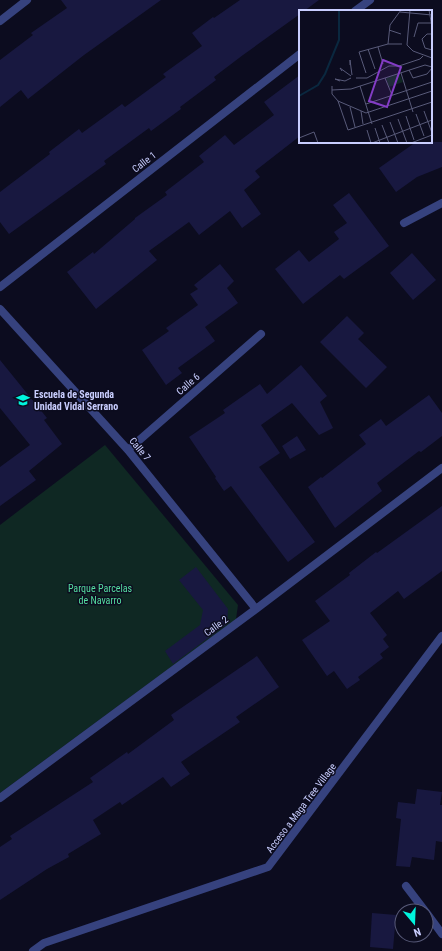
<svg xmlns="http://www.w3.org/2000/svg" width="442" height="951" viewBox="0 0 442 951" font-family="'Roboto Condensed',sans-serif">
	<rect width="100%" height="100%" fill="#0c0c1f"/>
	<path fill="#0f2823" d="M 105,445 L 238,605 L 236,619 L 0,793 L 0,525 Z"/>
	<path fill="#181840" d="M 61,0 L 161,0 L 84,55 L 28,99 L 21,90 L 0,107 L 0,60 L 33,35 L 31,33 L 67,8 Z
		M 240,0 L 319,0 L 304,11 L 300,11 L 300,14 L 243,55 L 214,77 L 216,80 L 180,107 L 181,109 L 151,131 L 149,128 L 104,161 L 106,164 L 9,234 L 0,222 L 0,192 L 50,154 L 49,152 L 79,129 L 82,133 L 122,104 L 125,107 L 166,77 L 163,74 L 202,46 L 192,33 L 213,17 L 214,18 Z
		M 300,75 L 300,136 L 255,171 L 260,177 L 244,190 L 261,214 L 242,228 L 230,211 L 199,235 L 189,222 L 149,251 L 157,260 L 96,309 L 67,272 L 93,252 L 94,254 L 135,219 L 135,218 L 167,195 L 165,192 L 204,162 L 199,156 L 225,135 L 234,145 L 274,115 L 264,102 Z
		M 416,142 L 442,142 L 442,167 L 417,177 L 396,192 L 379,168 Z
		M 349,193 L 389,246 L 344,279 L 340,275 L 303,304 L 275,269 L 299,250 L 309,262 L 339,239 L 334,232 L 347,223 L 333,205 Z
		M 412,253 L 436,280 L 413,300 L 390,273 Z
		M 220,264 L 234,281 L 227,288 L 238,303 L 205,327 L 215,341 L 178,368 L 182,373 L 166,385 L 142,350 L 169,331 L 166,328 L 198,305 L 190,294 L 198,289 L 194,285 Z
		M 347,316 L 364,333 L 358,339 L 387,367 L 366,388 L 320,342 Z
		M 0,360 L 47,418 L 44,420 L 62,444 L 29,471 L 36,480 L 0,506 L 0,467 L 30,445 L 0,408 Z
		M 301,365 L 327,396 L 320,402 L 333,428 L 319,435 L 292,403 L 261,425 L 280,453 L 259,467 L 315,542 L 288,562 L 231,486 L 224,491 L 215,478 L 216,477 L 189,437 L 225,413 L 223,410 L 260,384 L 267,394 Z
		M 429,395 L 442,413 L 442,436 L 421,452 L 419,451 L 377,483 L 382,491 L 335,528 L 308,487 L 321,477 L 322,478 L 366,444 L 359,435 L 381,419 L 386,426 Z
		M 297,436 L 306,450 L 290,459 L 282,446 Z
		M 442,506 L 442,571 L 404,599 L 398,591 L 370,613 L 387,635 L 383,639 L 389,647 L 380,654 L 383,658 L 358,677 L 360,680 L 347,689 L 334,671 L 327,676 L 302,640 L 330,621 L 315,601 L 350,575 L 349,573 L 376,552 L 377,553 Z
		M 196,567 L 228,609 L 227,624 L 173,664 L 165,651 L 200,625 L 203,610 L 179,580 Z
		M 257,656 L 279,687 L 236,717 L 240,722 L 181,762 L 190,774 L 171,787 L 163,777 L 122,805 L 120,802 L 93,820 L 101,834 L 68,854 L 69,857 L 47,869 L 0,900 L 0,847 L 12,839 L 10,836 L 93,782 L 90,778 L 127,752 L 128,754 L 174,720 L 171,715 Z
		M 417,789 L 442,792 L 440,805 L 442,805 L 442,842 L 436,841 L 434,860 L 412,857 L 410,867 L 396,866 L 401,819 L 396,818 L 398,802 L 415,804 Z
		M 372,913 L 396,915 L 393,949 L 370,947 Z"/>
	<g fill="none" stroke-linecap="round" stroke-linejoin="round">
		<path stroke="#36427e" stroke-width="8" d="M 355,11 L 370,0
			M 0,21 L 27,0
			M 404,223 L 442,203
			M 0,287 L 300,54
			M 0,309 L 128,450 L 256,609
			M 128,450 L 261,334
			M 0,798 L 256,609 L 442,468
			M 406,886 L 425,911
			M 426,912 L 442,934
			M 33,951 L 44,943 L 268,867 L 442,636"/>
	</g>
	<defs>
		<g id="school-bare" transform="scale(1.08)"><path d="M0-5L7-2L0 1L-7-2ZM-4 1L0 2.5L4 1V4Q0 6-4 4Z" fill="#00f4dd" stroke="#0c0c1f" stroke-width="2.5" paint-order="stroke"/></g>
	</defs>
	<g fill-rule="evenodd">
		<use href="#school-bare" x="23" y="400"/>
	</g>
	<g text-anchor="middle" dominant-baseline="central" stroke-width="3" stroke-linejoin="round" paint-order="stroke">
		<g font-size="10" fill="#c9ceff" stroke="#0c0c1f">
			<text transform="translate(144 162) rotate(-38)">Calle 1</text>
			<text transform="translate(188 384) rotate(-41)">Calle 6</text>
			<text transform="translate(140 449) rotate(50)">Calle 7</text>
			<text transform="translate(216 626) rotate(-36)">Calle 2</text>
			<text transform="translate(301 808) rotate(-53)">Acceso a Maga Tree Village</text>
		</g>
		<g font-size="10" font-weight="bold" fill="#c9ceff" stroke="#0c0c1f" text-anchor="start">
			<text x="34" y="394">Escuela de Segunda<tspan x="34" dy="12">Unidad Vidal Serrano</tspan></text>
		</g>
		<g font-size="10" fill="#55dfa1" stroke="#0c0c1f">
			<text x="100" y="588">Parque Parcelas<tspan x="100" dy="12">de Navarro</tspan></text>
		</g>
	</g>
	<g transform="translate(299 10)">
		<rect width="133" height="133" fill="#0c0c1f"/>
		<path d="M 100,63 L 104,72 L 90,77 L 87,68 Z" fill="#0f2823"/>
		<path fill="none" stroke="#0a283f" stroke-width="2" d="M 0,86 L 19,75 L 26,64 L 40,30 L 40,0"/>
		<path fill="none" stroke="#585a79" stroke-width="1" d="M 111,0 L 108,35 L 114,41 L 133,48M 130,0 L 133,17M 101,2 L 133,5M 90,20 L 102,24M 133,24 L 128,24 L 123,29 L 126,38 L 133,40M 115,27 L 119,13 L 132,13M 89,34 L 103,34M 79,37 L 84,54M 69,39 L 76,59M 51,55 L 51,50 L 53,65M 110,60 L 114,68 L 128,64 L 133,58M 43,61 L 41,58 L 52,66M 67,63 L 60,42 L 89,34 L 91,15 L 102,0M 102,63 L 114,102M 57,68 L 68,68 L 90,56 L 100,56 L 121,49 L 124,46M 86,68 L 93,85M 41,71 L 36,69 L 46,71 L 52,68M 33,76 L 33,84 L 39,91 L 49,120 L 133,92M 61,76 L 73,114M 33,80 L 52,79 L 126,55 L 133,57M 39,91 L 67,103 L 133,81M 67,94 L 133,72M 51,97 L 56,117M 62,101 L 64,114M 125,101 L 133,123M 117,104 L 125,126M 107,106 L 115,130M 99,109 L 108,133M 91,112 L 99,133M 83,115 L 90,133M 76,118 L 81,133M 68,120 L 72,133M 0,128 L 15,122 L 19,133M 73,133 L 133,110M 112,133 L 133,125"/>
		<path fill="#833cc5" fill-opacity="0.15" stroke="#833cc5" stroke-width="2" d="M 84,50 L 102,57 L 88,97 L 70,91 Z"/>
		<rect width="133" height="133" fill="none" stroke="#c9ceff" stroke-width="2"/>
	</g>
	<g transform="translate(414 923) rotate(161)"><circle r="19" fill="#0c0c1f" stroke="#585a79"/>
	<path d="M0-3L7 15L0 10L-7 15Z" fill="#00f4dd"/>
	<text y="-6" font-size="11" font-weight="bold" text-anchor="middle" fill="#c9ceff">N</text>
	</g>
</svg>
